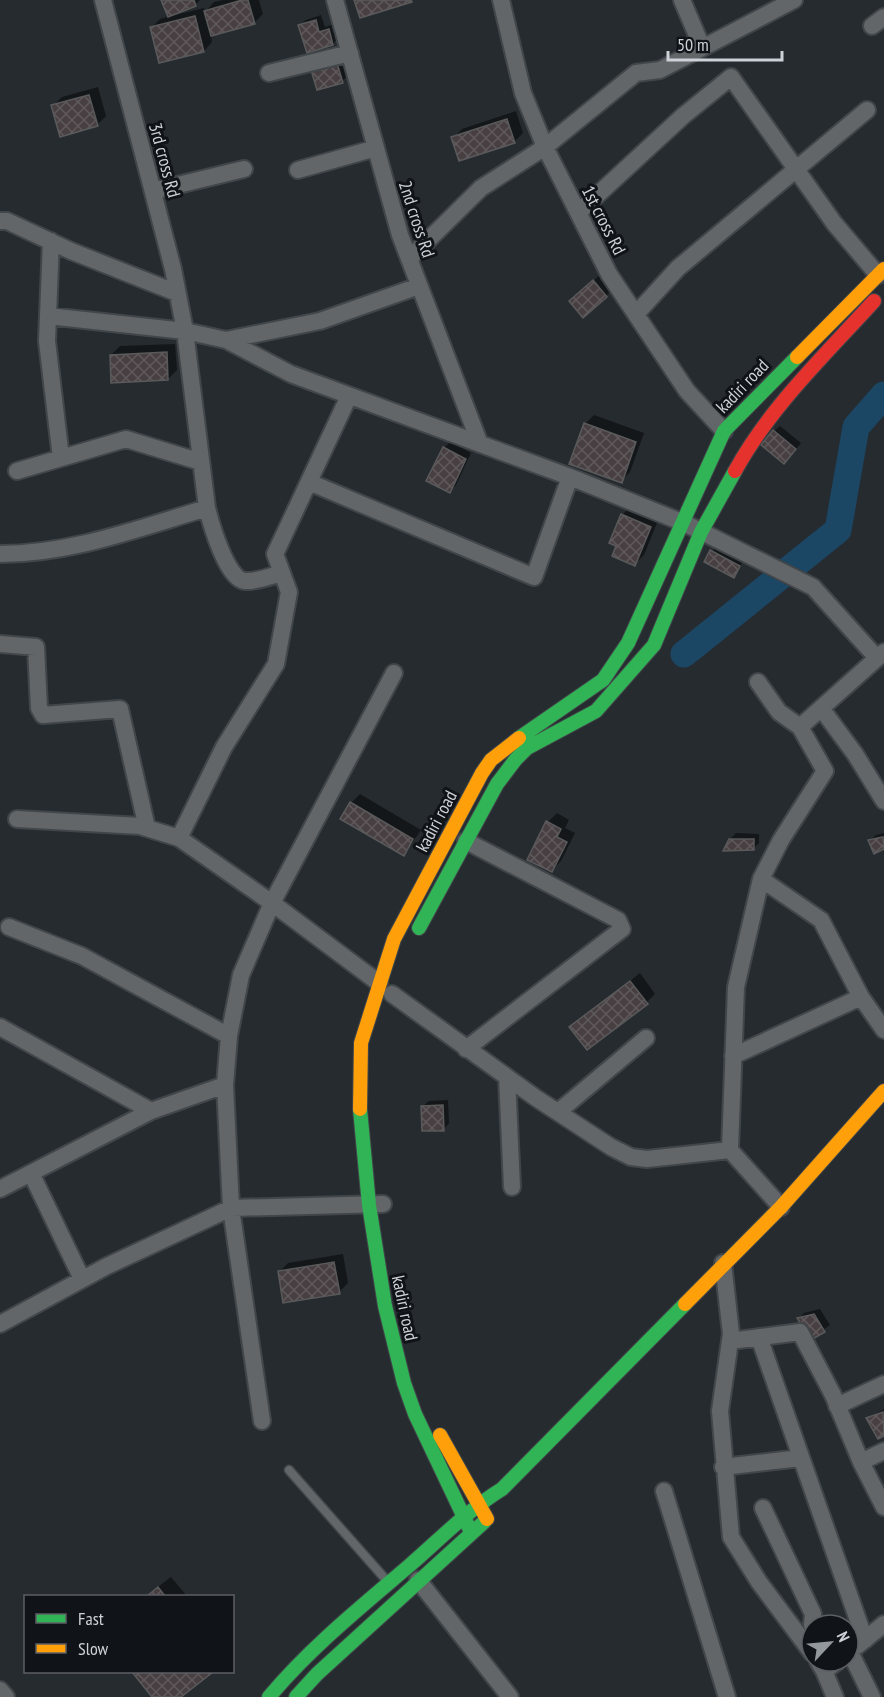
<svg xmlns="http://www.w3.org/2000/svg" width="884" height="1697" viewBox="0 0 884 1697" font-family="'PT Sans Narrow',sans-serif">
	<defs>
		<pattern id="building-cross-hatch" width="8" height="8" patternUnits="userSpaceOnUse" patternTransform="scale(1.5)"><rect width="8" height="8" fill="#473f41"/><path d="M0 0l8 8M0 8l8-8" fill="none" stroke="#605a5c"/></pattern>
	</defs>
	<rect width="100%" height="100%" fill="#262b30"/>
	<path fill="#0007" d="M 163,0 L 200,0 L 195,5 L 170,14 L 171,16 L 204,8 L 205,12 L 214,2 L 223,0 L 259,0 L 263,14 L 254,23 L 211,35 L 212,42 L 204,51 L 151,28 L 160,19 L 169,16 Z
		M 321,15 L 325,27 L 334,24 L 338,38 L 333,44 L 300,25 L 306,20 Z
		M 343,58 L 348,76 L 342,81 L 318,65 Z
		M 98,87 L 106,116 L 97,125 L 53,106 L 62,97 Z
		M 516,111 L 523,133 L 514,142 L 453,138 L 462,129 Z
		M 600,275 L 612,290 L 583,316 L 576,296 Z
		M 175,344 L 177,370 L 168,379 L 111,355 L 120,346 Z
		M 594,415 L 644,433 L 630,472 L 621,481 L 585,424 Z
		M 780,426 L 801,443 L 790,457 L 774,431 Z
		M 450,442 L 471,453 L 456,485 L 450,491 L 444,448 Z
		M 631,506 L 659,518 L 644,555 L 635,564 L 618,545 L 622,515 Z
		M 717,545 L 744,560 L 733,576 L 706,561 Z
		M 360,794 L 421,830 L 404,854 L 351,803 Z
		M 557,813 L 569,820 L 565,828 L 575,833 L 561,861 L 552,870 L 548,822 Z
		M 736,833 L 759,834 L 759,843 L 753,849 L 730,839 Z
		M 884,833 L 884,848 L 875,852 L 870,840 L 876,835 Z
		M 640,973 L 655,994 L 647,1002 L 571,1027 Z
		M 448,1100 L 449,1123 L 444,1129 L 423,1106 L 429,1101 Z
		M 343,1254 L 348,1283 L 339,1292 L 279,1272 L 288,1263 Z
		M 820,1309 L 830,1325 L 812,1338 L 799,1318 L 804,1313 Z
		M 884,1409 L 884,1434 L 879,1437 L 868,1418 Z
		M 171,1577 L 187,1596 L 146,1596 Z
		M 134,1672 L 210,1672 L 178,1697 L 154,1697 Z"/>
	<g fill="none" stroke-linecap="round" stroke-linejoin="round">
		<path stroke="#1b4664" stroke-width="27" d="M 684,654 L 838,530 L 856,427 L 884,395"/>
	</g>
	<path fill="url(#building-cross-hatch)" stroke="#5a5a5b" stroke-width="1.5" d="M 161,0 L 194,0 L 196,6 L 168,17 Z
		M 242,0 L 248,0 L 255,24 L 211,36 L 204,11 Z
		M 354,0 L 411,0 L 412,2 L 360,18 Z
		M 195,16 L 204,52 L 159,63 L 150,27 Z
		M 316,20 L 319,32 L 329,29 L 333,45 L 307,53 L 298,25 Z
		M 337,63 L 343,83 L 317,90 L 311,70 Z
		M 89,95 L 98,126 L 60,137 L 51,105 Z
		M 507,119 L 515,143 L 459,161 L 451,137 Z
		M 593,280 L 607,297 L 583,318 L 569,301 Z
		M 167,352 L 168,380 L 111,383 L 110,355 Z
		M 584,423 L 636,442 L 622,483 L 569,464 Z
		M 773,430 L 796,449 L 784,464 L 761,445 Z
		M 443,447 L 466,459 L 450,493 L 426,481 Z
		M 621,514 L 651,527 L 635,566 L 612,556 L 616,546 L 609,543 Z
		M 710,550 L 740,566 L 734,578 L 704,562 Z
		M 350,802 L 413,839 L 404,856 L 340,819 Z
		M 546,821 L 561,829 L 557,837 L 567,842 L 552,872 L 527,860 Z
		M 883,837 L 884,849 L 874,854 L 868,840 Z
		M 729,839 L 754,839 L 754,850 L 723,851 Z
		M 630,981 L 648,1004 L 587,1050 L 569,1027 Z
		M 443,1105 L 444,1131 L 422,1131 L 421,1106 Z
		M 334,1262 L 340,1294 L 283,1303 L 278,1271 Z
		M 814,1314 L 825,1332 L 811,1340 L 797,1318 Z
		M 883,1412 L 884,1436 L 878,1439 L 866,1418 Z
		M 158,1587 L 165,1596 L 147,1596 Z
		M 132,1672 L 213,1672 L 181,1697 L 152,1697 Z"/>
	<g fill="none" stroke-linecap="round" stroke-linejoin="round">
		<g stroke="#41464a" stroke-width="11">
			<path id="lane" d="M 289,1470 L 388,1582"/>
		</g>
		<g stroke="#41464a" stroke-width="20">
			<path id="street" d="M 103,0 L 173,269 L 185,331 L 207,508 C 211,524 227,580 245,581 C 256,582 271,576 282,573
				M 335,0 L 400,235 L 480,444
				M 501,0 L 523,93 L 545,147 L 609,274 L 687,391 L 724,431
				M 682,0 L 702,47
				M 872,26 L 884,17
				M 269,73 L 350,53
				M 298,170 L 376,148
				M 153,191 L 244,169
				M 580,211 L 683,116 L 731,77 L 834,223 L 878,275
				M 0,221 L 7,221 L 71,251 L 177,293
				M 51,241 L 47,341 L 61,458
				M 409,259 L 481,188 L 545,147 L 636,73 L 660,70 L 794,0
				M 636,314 L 678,268 L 867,110
				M 48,316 L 185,331 L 226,340 L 291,374 L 570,477 L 684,523 L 813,587 L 877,658
				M 226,340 L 320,321 L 419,286
				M 349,396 L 275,554 L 289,592 L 276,664 L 224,747 L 179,838 L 272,903 L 394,673
				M 17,471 L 126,439 L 201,462
				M 309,482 L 534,577 L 570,477
				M 0,554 C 71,554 139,528 207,508
				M 0,644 L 36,647 L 39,708 L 43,715 L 120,709 L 147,828
				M 884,652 L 800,727 L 825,771 L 781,840 L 761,879 L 821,920 L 861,997 L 884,1030
				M 758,682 L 779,712 L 800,727
				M 821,708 L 855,754 L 884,801
				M 17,819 L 140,826 L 179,838
				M 761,879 L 736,987 L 730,1150 L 781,1207
				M 9,927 L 82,956 L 229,1036
				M 392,994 L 536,1098 L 611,1147 L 631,1157 L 647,1159 L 730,1150
				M 0,1027 L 151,1111
				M 466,1049 L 622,929 L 618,920 L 466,841
				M 733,1056 L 861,997
				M 507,1077 L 512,1187
				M 558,1112 L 646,1038
				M 31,1173 L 82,1279
				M 0,1189 L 151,1111 L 225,1085
				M 723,1263 L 731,1334 L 720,1411 L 731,1537 L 759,1582 L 812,1653
				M 0,1324 L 107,1266 L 231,1208 L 383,1204
				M 759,1337 L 865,1640
				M 730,1341 L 800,1332 L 833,1395 L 861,1462 L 884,1507
				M 837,1406 L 884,1384
				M 262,1421 L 231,1208 L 225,1085 L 229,1036 L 241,975 L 272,903 L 379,983
				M 861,1462 L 884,1451
				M 723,1467 L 801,1458
				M 664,1491 L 727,1697
				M 763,1508 L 813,1614 L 812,1625
				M 418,1580 L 510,1697
				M 857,1646 L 884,1624
				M 848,1654 L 850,1652 L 872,1697
				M 818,1661 L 824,1671 L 838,1661
				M 824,1671 L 835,1697
				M 0,1690 L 6,1697"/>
		</g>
		<g stroke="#41464a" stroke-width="16">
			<path id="fast" d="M 519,738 L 603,680 L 628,643 L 724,431 L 797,357
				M 419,928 L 497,784 L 516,759 L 527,748 L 596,711 L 654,645 L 701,532 L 735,471
				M 360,1109 L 369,1205 L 385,1306 L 404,1383 L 415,1414 L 471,1532
				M 269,1697 C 311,1647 361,1607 410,1565 C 440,1539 468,1510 502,1489 L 685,1304
				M 296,1697 L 317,1674 L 484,1522"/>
		</g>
		<g stroke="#41464a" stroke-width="16">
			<path id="slow" d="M 797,357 L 884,269
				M 360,1109 L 361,1043 L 394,939 L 482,773 L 491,760 L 519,738
				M 685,1304 L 781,1207 L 884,1091
				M 440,1435 L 487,1519"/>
		</g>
		<g stroke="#41464a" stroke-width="16">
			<path id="jam" d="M 735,471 C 770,407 825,355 874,301"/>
		</g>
		<use href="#lane" stroke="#626669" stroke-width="8"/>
		<use href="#street" stroke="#626669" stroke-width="16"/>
		<use href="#fast" stroke="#30b455" stroke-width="14"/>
		<use href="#slow" stroke="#ff9f0a" stroke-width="14"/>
		<use href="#jam" stroke="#e5322d" stroke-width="14"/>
	</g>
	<g text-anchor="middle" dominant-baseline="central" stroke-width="6" stroke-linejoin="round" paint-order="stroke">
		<g font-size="18" fill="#cdd2d8" stroke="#101317">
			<text transform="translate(165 160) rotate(75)">3rd cross Rd</text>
			<text transform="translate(417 219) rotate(72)">2nd cross Rd</text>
			<text transform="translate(604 220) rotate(63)">1st cross Rd</text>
			<text transform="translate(742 386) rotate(-46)">kadiri road</text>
			<text transform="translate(436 821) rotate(-62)">kadiri road</text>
			<text transform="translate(405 1308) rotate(78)">kadiri road</text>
		</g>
	</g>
	<rect x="24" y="1595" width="210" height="78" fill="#101317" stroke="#5c5f64" stroke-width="1.5"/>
	<rect x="36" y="1614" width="30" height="9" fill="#30b455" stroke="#5c5f64" stroke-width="1.5"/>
	<text x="78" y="1625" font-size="18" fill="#cdd2d8">Fast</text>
	<rect x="36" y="1644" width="30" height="9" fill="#ff9f0a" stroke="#5c5f64" stroke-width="1.5"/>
	<text x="78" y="1655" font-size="18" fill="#cdd2d8">Slow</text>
	<g transform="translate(830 1643) rotate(64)"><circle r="28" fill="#101317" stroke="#5c5f64" stroke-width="1.5"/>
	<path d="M0-4.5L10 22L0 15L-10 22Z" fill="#93989d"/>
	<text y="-9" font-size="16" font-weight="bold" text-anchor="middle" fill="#cdd2d8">N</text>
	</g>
	<path d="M668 51v9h114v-9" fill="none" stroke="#cdd2d8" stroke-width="3"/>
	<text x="677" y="51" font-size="18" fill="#cdd2d8" stroke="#101317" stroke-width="4.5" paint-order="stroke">50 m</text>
</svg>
